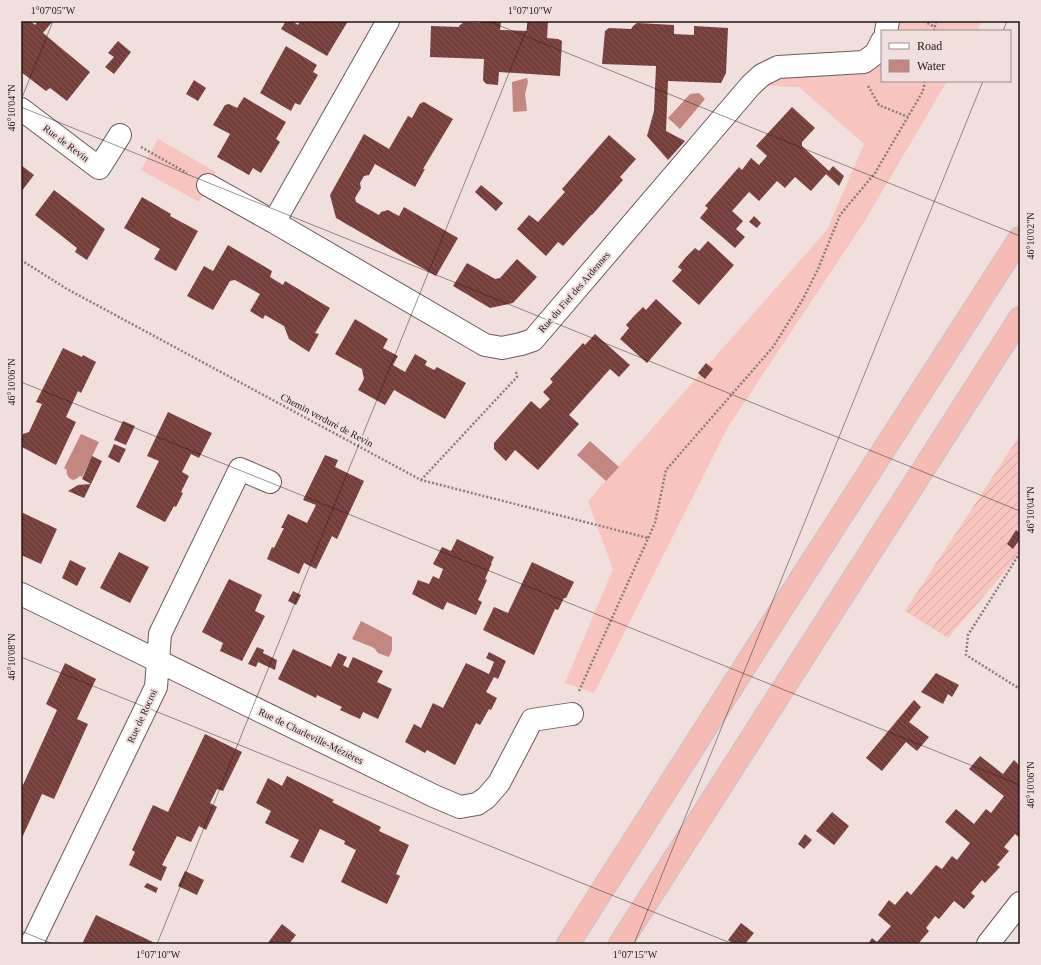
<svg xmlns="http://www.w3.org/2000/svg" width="1041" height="965" viewBox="0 0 1041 965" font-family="Georgia,serif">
	<defs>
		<pattern id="garden-furrows" width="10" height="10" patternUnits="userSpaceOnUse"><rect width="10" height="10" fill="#f7c4bf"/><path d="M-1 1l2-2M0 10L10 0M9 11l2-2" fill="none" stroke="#d3a8a3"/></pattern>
		<pattern id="building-back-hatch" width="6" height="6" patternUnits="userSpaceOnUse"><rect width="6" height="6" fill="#753e3b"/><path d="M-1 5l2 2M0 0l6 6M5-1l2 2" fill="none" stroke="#835754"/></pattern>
	</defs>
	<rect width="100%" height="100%" fill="#f0dfdd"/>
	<path fill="#f7c4bf" d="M 888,21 L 982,21 L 976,31 L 886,31 Z
		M 882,41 L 882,81 L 947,81 L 866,219 L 728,427 L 594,693 L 565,683 L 613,569 L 588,501 L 827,230 L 864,144 L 799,87 L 751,85 L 762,75 L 864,62 Z
		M 158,139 L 216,172 L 199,202 L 141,170 Z"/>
	<path fill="url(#garden-furrows)" d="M 1020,435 L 1020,554 L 948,638 L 905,611 Z"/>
	<path fill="#c38680" d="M 527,78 L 528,82 L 525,94 L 527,111 L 513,112 L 512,82 Z
		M 699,93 L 705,99 L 680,129 L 668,118 L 690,94 Z
		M 81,434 L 99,442 L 82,477 L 80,476 L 76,479 L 73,480 C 68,478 66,475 67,470 L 64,468 Z
		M 590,441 L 619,467 L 606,481 L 577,455 Z
		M 361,621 L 392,637 L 392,650 L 389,657 L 378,653 L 375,649 L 372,647 L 352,639 Z"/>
	<path fill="url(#building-back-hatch)" d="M 21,21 L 30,21 L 35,25 L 38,21 L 53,21 L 43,33 L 90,72 L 67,101 L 50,88 L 46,91 L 21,72 Z
		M 286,21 L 292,21 L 298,25 L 300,21 L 348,21 L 327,56 L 281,29 Z
		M 481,21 L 501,21 L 500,30 L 527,31 L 527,21 L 548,21 L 547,38 L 558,39 L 562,41 L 560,76 L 499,72 L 498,85 L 487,84 L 485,83 L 483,80 L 484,59 L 430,57 L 431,26 L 459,27 L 459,26 L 464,22 L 480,23 Z
		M 637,23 L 674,25 L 674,34 L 694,35 L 694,26 L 728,28 L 726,73 L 721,83 L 668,81 L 666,131 L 685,141 L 668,160 L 647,136 L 654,111 L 656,66 L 602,64 L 605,31 L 609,28 L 631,29 L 633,26 Z
		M 118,41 L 131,52 L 114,74 L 105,67 L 114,57 L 108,53 Z
		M 286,46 L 317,65 L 313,72 L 318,75 L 300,105 L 295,103 L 291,111 L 260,93 Z
		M 194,80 L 206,88 L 198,101 L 186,94 Z
		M 244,97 L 286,122 L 276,139 L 280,142 L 261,173 L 253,168 L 249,175 L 217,157 L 230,134 L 213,125 L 225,105 L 229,104 L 237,108 Z
		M 424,102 L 453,119 L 423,169 L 425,169 L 415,187 L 375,164 L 369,175 L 364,176 L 360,183 L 361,188 L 355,198 L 356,202 L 379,215 L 381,212 L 388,210 L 399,216 L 404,207 L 458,238 L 436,276 L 336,218 L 330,195 L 364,134 L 389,149 L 408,116 L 412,118 L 419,105 L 421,103 Z
		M 792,107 L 815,128 L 802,142 L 802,146 L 829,171 L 833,166 L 844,176 L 839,186 L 826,174 L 811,191 L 795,177 L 785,188 L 777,181 L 759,201 L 749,192 L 732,211 L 743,221 L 736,229 L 745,237 L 735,248 L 700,218 L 708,208 L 705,206 L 739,167 L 742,170 L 751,158 L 759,165 L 767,156 L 756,146 Z
		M 609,135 L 636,159 L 620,177 L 623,180 L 592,215 L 591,215 L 563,246 L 558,242 L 546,256 L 517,229 L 529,215 L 538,222 L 565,192 L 562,189 Z
		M 21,165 L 34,175 L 21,192 Z
		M 481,185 L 503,203 L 496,211 L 475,192 Z
		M 54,190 L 105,229 L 87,260 L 75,252 L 77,248 L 35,215 Z
		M 142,197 L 171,214 L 170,216 L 198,231 L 176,271 L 154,259 L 160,249 L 124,228 Z
		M 754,216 L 761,223 L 757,228 L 749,222 Z
		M 708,241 L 734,265 L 699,305 L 672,281 L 682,270 L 678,267 L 686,257 L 695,248 L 699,251 Z
		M 228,245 L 272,271 L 270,277 L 283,285 L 285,281 L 330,308 L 315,333 L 319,334 L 309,352 L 289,339 L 284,326 L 265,315 L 263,319 L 250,311 L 260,294 L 235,280 L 230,281 L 213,310 L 187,296 L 204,266 L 213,271 Z
		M 517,259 L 537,277 L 513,303 L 490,308 L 453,286 L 467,263 L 495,279 L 500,278 Z
		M 656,299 L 682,323 L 647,363 L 620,339 L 629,328 L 626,325 L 634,316 L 643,307 L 646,310 Z
		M 355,319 L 388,339 L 383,348 L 398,356 L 393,365 L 405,372 L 415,354 L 427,361 L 425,365 L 434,370 L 437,367 L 466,383 L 445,419 L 394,390 L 385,405 L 358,390 L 364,379 L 362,369 L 335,354 Z
		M 595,334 L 630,365 L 619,377 L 610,369 L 569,415 L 579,424 L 538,470 L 515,450 L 506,461 L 494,449 L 494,443 L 531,401 L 540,409 L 550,399 L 543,392 L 553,382 L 550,379 L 583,343 L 585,345 Z
		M 63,348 L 82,357 L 83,355 L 96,362 L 81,393 L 78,391 L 66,417 L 76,422 L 56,465 L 22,447 L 21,439 L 23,434 L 29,432 L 42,404 L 36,402 Z
		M 706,363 L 713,369 L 705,379 L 698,373 Z
		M 168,412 L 212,433 L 199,458 L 191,454 L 182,472 L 189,476 L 181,492 L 183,493 L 176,507 L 174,506 L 165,522 L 136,507 L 159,461 L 147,456 Z
		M 123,421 L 135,426 L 126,445 L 114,440 Z
		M 114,444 L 126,449 L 119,463 L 108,457 Z
		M 325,455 L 338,460 L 335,467 L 364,481 L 337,539 L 332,536 L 316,569 L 304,563 L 299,574 L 267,559 L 272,547 L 274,548 L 284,528 L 281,528 L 288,514 L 307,523 L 316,505 L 303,500 Z
		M 92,456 L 102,461 L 91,484 L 82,479 Z
		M 91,484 L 84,498 L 68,491 L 78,485 Z
		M 21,512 L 57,529 L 41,564 L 21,555 Z
		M 1016,530 L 1020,533 L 1020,539 L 1013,549 L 1007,544 Z
		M 457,539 L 494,557 L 491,563 L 492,563 L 485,579 L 487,580 L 478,600 L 482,602 L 476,615 L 447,602 L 443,610 L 412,594 L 418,580 L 429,584 L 433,576 L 439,579 L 443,569 L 433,564 L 442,547 L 451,551 Z
		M 119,552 L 149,567 L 130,603 L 100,588 Z
		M 70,560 L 86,568 L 77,586 L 62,578 Z
		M 532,562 L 574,582 L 566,598 L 564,598 L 558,610 L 555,609 L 534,655 L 483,630 L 494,607 L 508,613 Z
		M 229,579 L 262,595 L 255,611 L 265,616 L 242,661 L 220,651 L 223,643 L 202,632 Z
		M 293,591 L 301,595 L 296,605 L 288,601 Z
		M 257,647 L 264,650 L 263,653 L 277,660 L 275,670 L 258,662 L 256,667 L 248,664 Z
		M 293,649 L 331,667 L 338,653 L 347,657 L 343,665 L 348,668 L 353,657 L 383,671 L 377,682 L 392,689 L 378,719 L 363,712 L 360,719 L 340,710 L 342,707 L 317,695 L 316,698 L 278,679 Z
		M 489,652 L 506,661 L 498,679 L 494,677 L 486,692 L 497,698 L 491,710 L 489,709 L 480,725 L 476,723 L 455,765 L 427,750 L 425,753 L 405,742 L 414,724 L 421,728 L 433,703 L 443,708 L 466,663 L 489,674 L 494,662 L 486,658 Z
		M 65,663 L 96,679 L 77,719 L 88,724 L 54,799 L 42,794 L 21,840 L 21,784 L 23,785 L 57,710 L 46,704 Z
		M 936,673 L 959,685 L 952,697 L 948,694 L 943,704 L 921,692 Z
		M 914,700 L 921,707 L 909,722 L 929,737 L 917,751 L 906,742 L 882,771 L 866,758 Z
		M 205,734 L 242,752 L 223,791 L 217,789 L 210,803 L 217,807 L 206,830 L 199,826 L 191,842 L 177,836 L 162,865 L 167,867 L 161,881 L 129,865 L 135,852 L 132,850 L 153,805 L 168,812 Z
		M 980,756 L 1003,774 L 1014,760 L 1020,766 L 1020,838 L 1015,834 L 1004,847 L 1009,851 L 997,865 L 1000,867 L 985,883 L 982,880 L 971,893 L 975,896 L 964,909 L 954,901 L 939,919 L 935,916 L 926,928 L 929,931 L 918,944 L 868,944 L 872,938 L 877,942 L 891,926 L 878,915 L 889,900 L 895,905 L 907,891 L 911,895 L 936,865 L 942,869 L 952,856 L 957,860 L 970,843 L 945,822 L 956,809 L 974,824 L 986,809 L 991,813 L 1004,796 L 969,769 Z
		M 287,776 L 334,800 L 332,802 L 381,827 L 379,831 L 409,845 L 396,874 L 400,876 L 387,904 L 341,882 L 356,850 L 344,844 L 345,841 L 320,829 L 303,863 L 290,857 L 299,840 L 265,823 L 271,811 L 256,803 L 268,778 L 282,786 Z
		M 832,812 L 849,826 L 834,845 L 816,831 Z
		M 805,834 L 812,840 L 804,849 L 798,844 Z
		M 185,871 L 204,880 L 197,895 L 178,886 Z
		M 147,883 L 158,888 L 156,893 L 144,887 Z
		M 96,915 L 136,934 L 157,944 L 82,944 Z
		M 741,923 L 754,933 L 745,944 L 733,944 L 728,940 Z
		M 282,924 L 296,935 L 289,944 L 267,944 Z"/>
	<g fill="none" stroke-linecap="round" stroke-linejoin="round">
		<g stroke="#6a5b5a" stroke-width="24">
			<path id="minor" d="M 388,21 L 274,222 L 485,345 L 502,348 L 521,344 L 533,340 L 751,85 L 762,75 L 778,67 L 864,62 L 876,53 L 882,41
				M 886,31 L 888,21
				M 21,109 L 99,168 L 120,135
				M 208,185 L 274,222
				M 21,594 L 434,796 L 460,807 L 477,804 L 486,798 L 499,783 L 532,720 L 572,714
				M 30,944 L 34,939 L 156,687 L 160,634 L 240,469 L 270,482
				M 988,944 L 1020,903"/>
		</g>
		<g stroke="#c4c3c2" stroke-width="24">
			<path id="highway" d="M 568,944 L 784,605 L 1020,238
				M 620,944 L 1020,318"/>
		</g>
		<path stroke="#897d7c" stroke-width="2.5" stroke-dasharray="2 2" stroke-linecap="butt" d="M 924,21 L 935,27
			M 934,31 L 936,21
			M 868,86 L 879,105 L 908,117
			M 141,147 L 187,173
			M 21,260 L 67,289 L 421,480 L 648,538
			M 421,480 L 517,377 L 516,371
			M 1020,553 L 968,635 L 966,655 L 1020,689
			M 579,691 L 655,523 L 666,470 L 773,347 L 803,299 L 818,269 L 840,215 L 875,173 L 923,91 L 925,81"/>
		<use href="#minor" stroke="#fff" stroke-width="22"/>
		<use href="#highway" stroke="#f7bbb6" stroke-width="22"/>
	</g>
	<path fill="none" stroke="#1d1716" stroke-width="1" stroke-opacity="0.45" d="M 488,21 L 1020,236M 1003,31 L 1007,21M 21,100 L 53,21M 21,107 L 1020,511M 21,382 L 1020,785M 21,657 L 733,944M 21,931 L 53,944M 157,944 L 530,21M 634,944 L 983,81"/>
	<g text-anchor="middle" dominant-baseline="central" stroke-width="4" stroke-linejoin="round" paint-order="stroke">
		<g font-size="10" fill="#1d1716" stroke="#f0dfdd">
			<text transform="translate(66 143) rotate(37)">Rue de Revin</text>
			<text transform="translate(574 292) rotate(-49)">Rue du Fief des Ardennes</text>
			<text transform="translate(327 420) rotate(28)">Chemin verduré de Revin</text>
			<text transform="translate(142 716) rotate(-65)">Rue de Rocroi</text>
			<text transform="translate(311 736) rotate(26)">Rue de Charleville-Mézières</text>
		</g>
	</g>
	<rect width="1041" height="965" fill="none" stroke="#f0dfdd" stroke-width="44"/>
	<rect x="881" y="30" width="130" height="52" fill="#f0dfdd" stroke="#9c8f8d"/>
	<rect x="889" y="43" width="20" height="6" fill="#ffffff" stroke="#9c8f8d"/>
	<text x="917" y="50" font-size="12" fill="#1d1716">Road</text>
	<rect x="889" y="60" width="20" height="12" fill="#c38680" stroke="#9c8f8d"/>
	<text x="917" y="70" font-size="12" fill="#1d1716">Water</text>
	<rect x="22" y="22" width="997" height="921" fill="none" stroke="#1d1716" stroke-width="1.5"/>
	<g font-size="10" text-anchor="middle" fill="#1d1716">
		<text x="53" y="14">1°07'05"W</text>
		<text x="530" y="14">1°07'10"W</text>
		<text transform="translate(11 108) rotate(-90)" y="4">46°10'04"N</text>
		<text transform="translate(1030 236) rotate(-90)" y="4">46°10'02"N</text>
		<text transform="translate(11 382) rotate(-90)" y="4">46°10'06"N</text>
		<text transform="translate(1030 510) rotate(-90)" y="4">46°10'04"N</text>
		<text transform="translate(11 657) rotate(-90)" y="4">46°10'08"N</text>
		<text transform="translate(1030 785) rotate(-90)" y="4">46°10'06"N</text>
		<text x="158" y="958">1°07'10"W</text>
		<text x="635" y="958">1°07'15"W</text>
	</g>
</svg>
